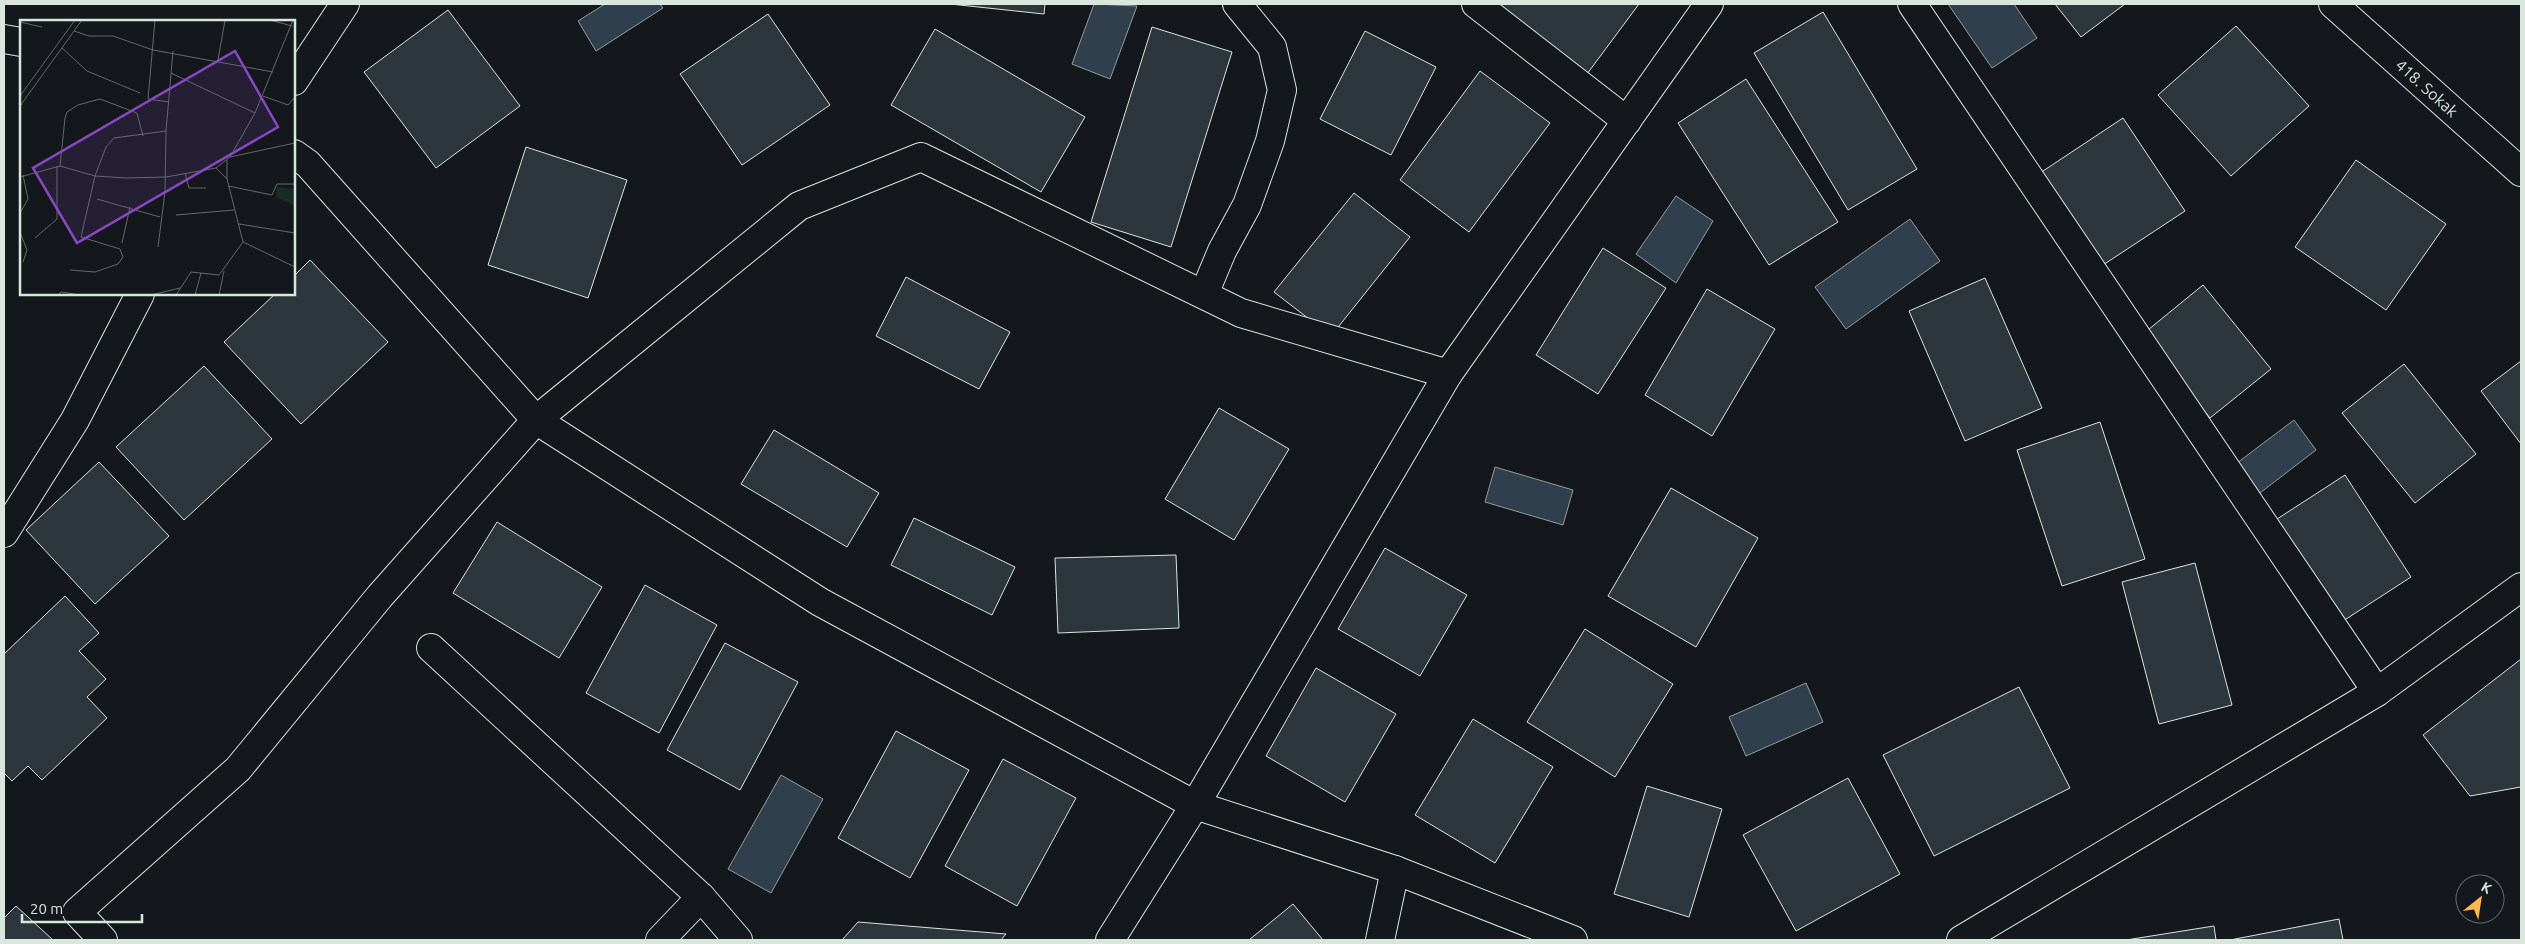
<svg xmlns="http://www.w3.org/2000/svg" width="2525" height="944" viewBox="0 0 2525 944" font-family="Ubuntu,sans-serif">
	<rect width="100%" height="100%" fill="#14181c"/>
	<path fill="#2f3f4d" stroke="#939e99" d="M 605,4 L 660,4 L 663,8 L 596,51 L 578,21 Z
		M 1094,4 L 1137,6 L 1110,79 L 1072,64 Z
		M 1948,4 L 2014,4 L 2037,38 L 1992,68 Z
		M 1676,196 L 1713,221 L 1676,283 L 1636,254 Z
		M 1910,219 L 1940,261 L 1846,329 L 1815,287 Z
		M 2294,420 L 2316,450 L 2256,496 L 2233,466 Z
		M 1495,467 L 1573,490 L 1563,525 L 1485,502 Z
		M 1806,683 L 1823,722 L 1746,756 L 1729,717 Z
		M 781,775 L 823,799 L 771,893 L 728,869 Z"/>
	<path fill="#2c363c" stroke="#d8e6dc" d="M 950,4 L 1045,4 L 1044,14 Z
		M 1497,4 L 1639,4 L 1587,74 Z
		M 2055,4 L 2125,4 L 2081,37 Z
		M 448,10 L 520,106 L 436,168 L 364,72 Z
		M 1823,12 L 1917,169 L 1848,210 L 1754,53 Z
		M 768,14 L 830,105 L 742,165 L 680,74 Z
		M 2236,26 L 2309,106 L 2231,176 L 2158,95 Z
		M 1152,27 L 1232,52 L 1171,247 L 1091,222 Z
		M 935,29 L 1085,117 L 1041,192 L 891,105 Z
		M 1365,31 L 1436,67 L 1391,155 L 1320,119 Z
		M 1480,71 L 1550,123 L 1469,232 L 1400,180 Z
		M 1746,79 L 1838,222 L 1769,265 L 1678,123 Z
		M 2123,118 L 2185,211 L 2103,265 L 2040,173 Z
		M 526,147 L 627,180 L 588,298 L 488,265 Z
		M 2356,160 L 2446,224 L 2386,310 L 2295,247 Z
		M 1354,193 L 1410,237 L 1331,336 L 1274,292 Z
		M 1603,248 L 1666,288 L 1598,394 L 1536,355 Z
		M 310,260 L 388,342 L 301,424 L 224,342 L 275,294 L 294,294 L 294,276 Z
		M 906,277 L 1010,332 L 979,389 L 876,336 Z
		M 1985,278 L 2042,408 L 1965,441 L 1909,311 Z
		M 2203,285 L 2271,369 L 2210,418 L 2143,334 Z
		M 1707,289 L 1775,329 L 1712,436 L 1645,395 Z
		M 2521,361 L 2521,444 L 2481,391 Z
		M 2404,364 L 2476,454 L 2415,503 L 2342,413 Z
		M 204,366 L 272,439 L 184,520 L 116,447 Z
		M 1219,408 L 1289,449 L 1234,540 L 1165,499 Z
		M 2100,422 L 2145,559 L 2062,586 L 2017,450 Z
		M 774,430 L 879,493 L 847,547 L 741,484 Z
		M 99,462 L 169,536 L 95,604 L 26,530 Z
		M 2345,475 L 2411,577 L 2340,623 L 2274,521 Z
		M 1671,488 L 1758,538 L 1696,647 L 1608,596 Z
		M 914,518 L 1015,567 L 992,615 L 891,565 Z
		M 497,522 L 602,587 L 559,658 L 453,593 Z
		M 1385,548 L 1467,595 L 1420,676 L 1338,629 Z
		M 1176,555 L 1179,628 L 1058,633 L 1055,558 Z
		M 2195,563 L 2232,705 L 2159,724 L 2122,582 Z
		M 645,585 L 717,625 L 659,733 L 586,693 Z
		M 65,596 L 99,633 L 79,651 L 106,679 L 87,697 L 107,718 L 42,780 L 28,766 L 12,781 L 4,773 L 4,654 Z
		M 1585,629 L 1673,684 L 1615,777 L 1527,722 Z
		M 725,643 L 798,682 L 740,790 L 667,750 Z
		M 2521,659 L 2521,787 L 2470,796 L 2423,735 Z
		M 1316,668 L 1396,714 L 1345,802 L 1266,756 Z
		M 2019,687 L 2070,788 L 1934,856 L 1883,755 Z
		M 1473,719 L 1553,767 L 1495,863 L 1415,815 Z
		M 896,731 L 969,770 L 910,878 L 838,838 Z
		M 1003,759 L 1076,798 L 1017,906 L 945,866 Z
		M 1848,778 L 1900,874 L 1796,931 L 1743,835 Z
		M 1647,786 L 1722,809 L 1689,917 L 1614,894 Z
		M 1293,904 L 1323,940 L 1249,940 Z
		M 16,906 L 53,940 L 4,940 L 4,918 Z
		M 2339,919 L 2343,940 L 2230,940 Z
		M 858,922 L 1006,934 L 1001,940 L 842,940 Z
		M 2214,926 L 2216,940 L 2126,940 Z"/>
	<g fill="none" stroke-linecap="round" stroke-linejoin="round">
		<g stroke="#d8e6dc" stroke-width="30">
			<g id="minor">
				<path d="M 1476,4 L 1627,121"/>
				<path d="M 1912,4 L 2377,692"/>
				<path id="s1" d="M 2333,4 L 2521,172"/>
				<path d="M 4,39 L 21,42"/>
				<path d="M 294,81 L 345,4"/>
				<path d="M 294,154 L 308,164 L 536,420 L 820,602 L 1195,805 L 1395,870 L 1573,940"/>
				<path d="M 1204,294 L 1222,251 L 1247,205 L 1270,141 L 1282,90 L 1272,47 L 1237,4"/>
				<path d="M 4,533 L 75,420 L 140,294"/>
				<path d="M 431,648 L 701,897 L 738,940"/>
				<path d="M 103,940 L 77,912 L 238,769 L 380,596 L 536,420 L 799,206 L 921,157 L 1241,313 L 1448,374"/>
				<path d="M 660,940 L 701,897"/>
				<path d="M 1110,940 L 1195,805 L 1448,374 L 1709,4"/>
				<path d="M 1380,940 L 1395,870"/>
				<path d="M 1961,940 L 2377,692 L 2521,587"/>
			</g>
		</g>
		<use href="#minor" stroke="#14181c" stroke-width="28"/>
	</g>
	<g text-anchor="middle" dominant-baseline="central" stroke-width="4" stroke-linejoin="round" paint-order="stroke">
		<g font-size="16" fill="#d8e6dc" stroke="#14181c">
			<text stroke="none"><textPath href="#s1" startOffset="126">418. Sokak</textPath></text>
		</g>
	</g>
	<g transform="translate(20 20)">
		<rect width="275" height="275" fill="#14181c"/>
		<path d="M 257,167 L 275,169 L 275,186 L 256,177 Z" fill="#1a2d24"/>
		<path fill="none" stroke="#626a69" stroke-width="1" d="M 135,0 L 128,79 L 149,82M 250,0 L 272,6M 0,2 L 22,7M 54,11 L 69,16 L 93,16 L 133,30 L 253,52M 42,28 L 67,51 L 120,73M 198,40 L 205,0M 151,53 L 235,93M 0,76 L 55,0M 243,76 L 268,85 L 275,77M 0,86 L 62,0M 210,137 L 275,123M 207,140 L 207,159M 40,146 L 45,98 L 47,92 L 58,85 L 80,79 L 117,93 L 123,116M 165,153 L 169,168 L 186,168M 0,157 L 40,146 L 75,156 L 106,158 L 146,157 L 196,148 L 210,137 L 235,93 L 273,0M 208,166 L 252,175 L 257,164 L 275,164M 77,179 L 140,197M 0,193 L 8,179 L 3,155M 156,195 L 214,190M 219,204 L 275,213M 0,212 L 7,230 L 3,242M 15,218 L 37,199 L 37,146M 223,222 L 275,247M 102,223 L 110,187M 138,227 L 145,172 L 146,111 L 153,31M 50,250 L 75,252 L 98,244 L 103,237 L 100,229 L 61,217 L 75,156 L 86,127 L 94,118 L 146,111M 38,275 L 41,272 L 61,275M 131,275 L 160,268M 156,275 L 171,252 L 199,255 L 223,222 L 207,159 L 196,148M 175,275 L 181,253M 199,275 L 204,251"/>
		<path fill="#8948c3" fill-opacity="0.15" stroke="#8948c3" stroke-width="2.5" d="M 215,31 L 258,107 L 57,223 L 13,148 Z"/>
		<rect width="275" height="275" fill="none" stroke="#d8e6dc" stroke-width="2.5"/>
	</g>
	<rect width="2525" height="944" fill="none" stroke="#d8e6dc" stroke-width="10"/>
	<g transform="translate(2480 899) rotate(30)"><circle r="24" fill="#14181c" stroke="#626a69"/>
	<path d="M0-4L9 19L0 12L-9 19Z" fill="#ffb74d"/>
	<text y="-8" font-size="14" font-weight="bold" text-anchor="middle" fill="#d8e6dc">K</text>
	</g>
	<path d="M22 914v8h120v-8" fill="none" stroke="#d8e6dc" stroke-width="2.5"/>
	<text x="30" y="914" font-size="15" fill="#d8e6dc" stroke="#14181c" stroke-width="4" paint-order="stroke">20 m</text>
</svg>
